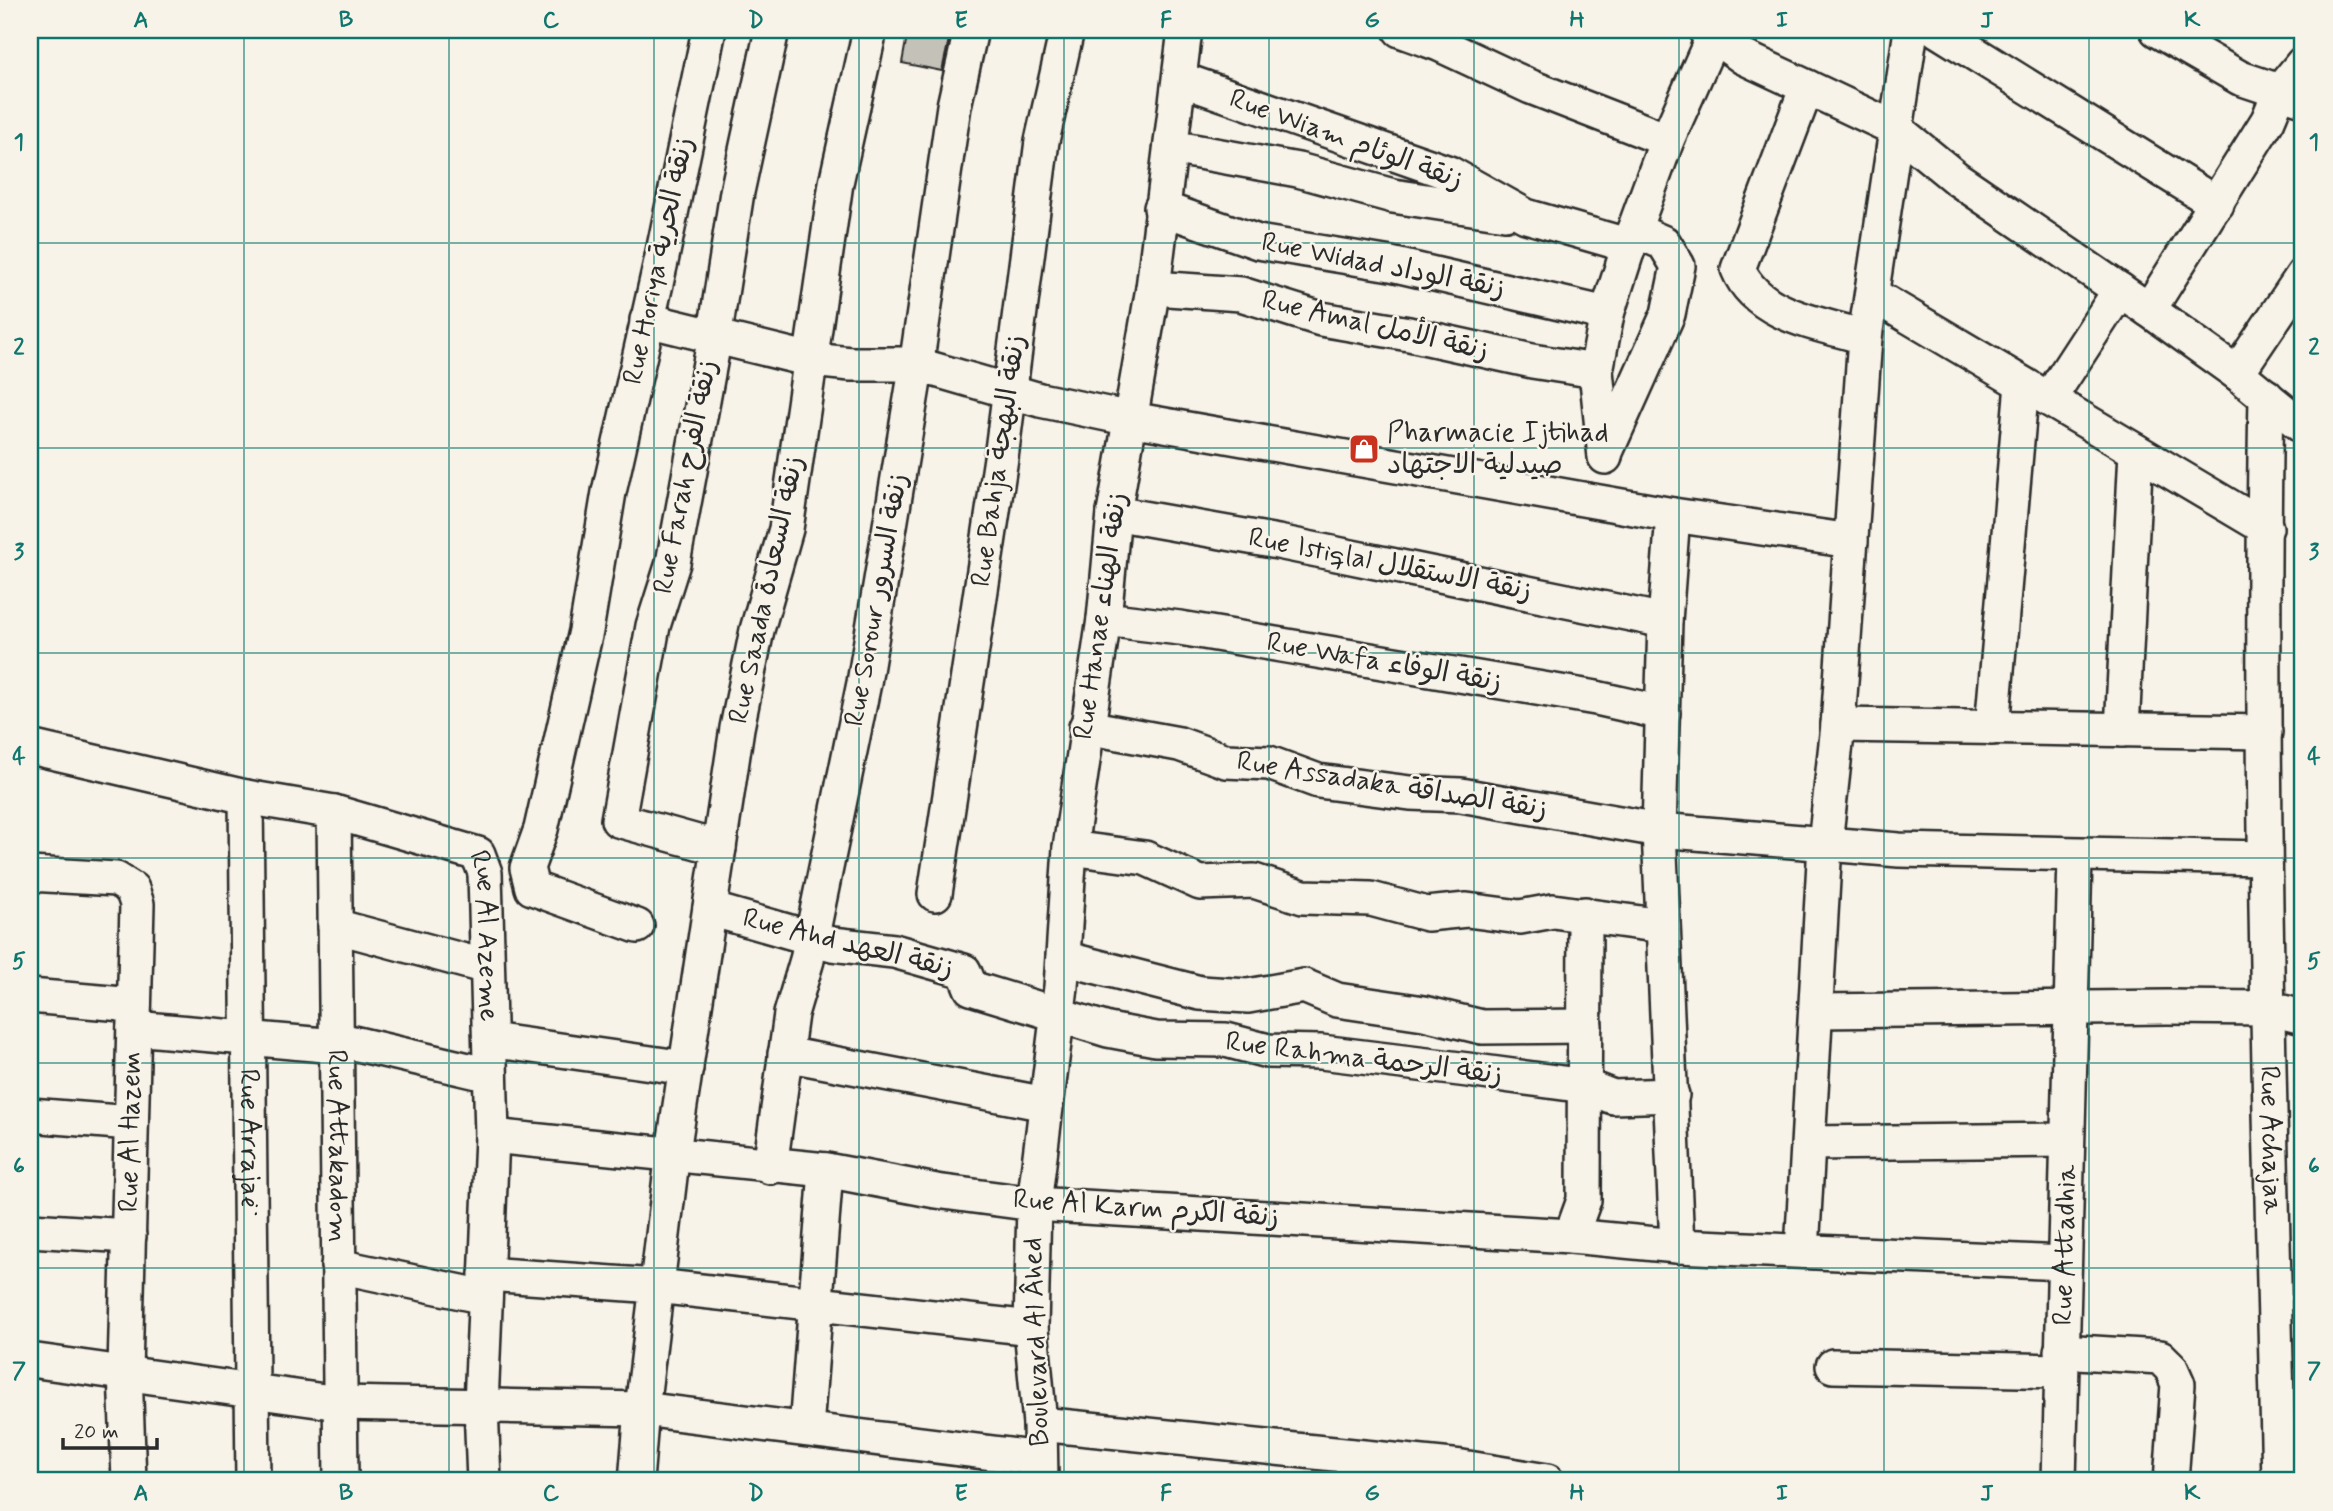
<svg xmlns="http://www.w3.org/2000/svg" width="2333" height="1511" viewBox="0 0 2333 1511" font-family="Mynerve,'Playpen Sans Arabic',sans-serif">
	<rect width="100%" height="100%" fill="#f7f3e8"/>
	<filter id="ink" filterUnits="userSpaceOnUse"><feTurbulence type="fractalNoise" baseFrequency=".0143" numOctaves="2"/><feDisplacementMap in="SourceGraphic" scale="14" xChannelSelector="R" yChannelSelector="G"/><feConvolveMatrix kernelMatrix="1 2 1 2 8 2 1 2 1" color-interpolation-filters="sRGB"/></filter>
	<g filter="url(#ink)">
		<path fill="#c4c1b9" stroke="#2b2b2b" stroke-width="2" d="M 908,30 L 951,30 L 942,71 L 902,63 Z"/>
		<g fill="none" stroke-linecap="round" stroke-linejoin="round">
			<g stroke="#2b2b2b" stroke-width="38">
				<g id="minor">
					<path d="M 1400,30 L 1439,44 L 1531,87 L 1667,140"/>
					<path d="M 1705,30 L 1743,57 L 1807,87 L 1738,269 C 1757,316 1821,324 1865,337"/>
					<path d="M 1937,30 L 2217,204"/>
					<path d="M 2157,30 L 2240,78 L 2303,99"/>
					<path d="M 1180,79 L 1449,173 L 1526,216 L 1613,241 L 1628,250"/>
					<path d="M 1807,87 L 1896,129 L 1956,178 L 2149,310 L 2237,373 L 2303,427"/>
					<path d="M 1171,147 L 1298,170 L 1393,196 L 1505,213"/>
					<path d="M 1161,208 L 1258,242 L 1391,264 L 1607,314"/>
					<path d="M 1153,288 L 1241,294 L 1321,319 L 1409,334 L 1532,361 L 1596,371"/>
					<path d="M 1873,295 L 2266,528"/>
					<path d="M 2149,310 L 2268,120 L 2280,91 L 2303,63"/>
					<path d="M 647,320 L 811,360 L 851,364 L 915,364 L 1040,400 L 1131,419 L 1673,515 L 1851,541"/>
					<path d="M 2237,373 L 2303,275"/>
					<path id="s1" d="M 2266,396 C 2259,758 2270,1120 2279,1481"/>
					<path d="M 2049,399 L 2120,290"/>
					<path d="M 1605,454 L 1668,314 L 1678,266 L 1664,243 L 1634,230 L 1667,140 L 1713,37 L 1713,30"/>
					<path d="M 1605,457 L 1596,371 L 1607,314 L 1634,230"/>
					<path d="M 1114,513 L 1278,542 L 1665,621"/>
					<path d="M 1673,515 L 1665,621 L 1659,830 L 1677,1246"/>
					<path d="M 1104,619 L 1180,628 L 1596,698 L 1663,713"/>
					<path d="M 1838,725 L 2265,732"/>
					<path d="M 1086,727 L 1179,744 L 1226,761 L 1269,763 L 1318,781 L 1410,793 L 1461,795 L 1659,830 L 1899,850 L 2264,858"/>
					<path d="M 1992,728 L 2022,384"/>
					<path d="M 2122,730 L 2136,451"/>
					<path id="s2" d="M 30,747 L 246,797 L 334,812 L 478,854 L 485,873 L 492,1136 L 481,1406 L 484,1481"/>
					<path id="s3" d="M 246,797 L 253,1481"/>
					<path id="s4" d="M 334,812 L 341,1481"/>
					<path d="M 719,848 L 618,820 L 653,626 L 673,563 L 712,352 L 737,192 L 772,30"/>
					<path d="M 1070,848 L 1145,858 L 1200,883 L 1254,881 L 1303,897 L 1371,899 L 1427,914 L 1467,910 L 1520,917 L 1553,911 L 1663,926"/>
					<path d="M 30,874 L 116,879 L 132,889 L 137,904 L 125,1371 L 129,1481"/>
					<path d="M 935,894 L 1001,458 L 1042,141 L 1067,30"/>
					<path d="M 710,909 L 832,944 L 894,951 L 964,971 L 971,988 L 1108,1030 L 1156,1039 L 1226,1040 L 1268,1051 L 1321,1052 L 1468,1070 L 1585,1086 L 1613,1097 L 1672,1095"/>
					<path d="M 335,926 L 487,967"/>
					<path d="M 637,926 L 532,888 L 527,868 L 541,829 L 586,631 L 609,492 L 662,257 L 709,30"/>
					<path d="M 1063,958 L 1200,993 L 1248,996 L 1304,986 L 1337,1000 L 1424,1013 L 1482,1027 L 1585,1026"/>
					<path d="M 30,996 L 134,1005"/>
					<path d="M 1817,1011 L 2167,1007 L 2267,1008 L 2303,1017"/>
					<path d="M 134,1028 L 336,1046"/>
					<path d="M 336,1039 L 490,1075"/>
					<path d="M 490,1040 L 686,1068"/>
					<path d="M 785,1054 L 1046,1104"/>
					<path d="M 30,1115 L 131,1123"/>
					<path d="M 492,1136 L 826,1170 L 936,1191 L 1034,1204 L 1571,1236 L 1677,1246 L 2064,1263"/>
					<path d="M 1809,1143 L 2067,1140"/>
					<path d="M 770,1167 L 791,1014 L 807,960 L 864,683 L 913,387 L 954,106 L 971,30"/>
					<path d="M 30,1230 L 129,1236"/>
					<path d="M 1571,1236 L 1584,1200 L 1585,914"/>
					<path d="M 1802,1251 L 1825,844 L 1838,725 L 1865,337 L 1911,30"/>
					<path d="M 338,1266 L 485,1297"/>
					<path d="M 486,1274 L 656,1286 L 1031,1328"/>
					<path d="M 2061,1351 L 2160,1357 L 2171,1368 L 2178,1384 L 2171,1481"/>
					<path d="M 30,1360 L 339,1403 L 642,1409 L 1040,1459"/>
					<path d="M 1833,1366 L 2061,1371"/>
					<path d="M 1040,1424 L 1462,1467 L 1547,1481"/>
					<path d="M 806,1429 L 826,1170"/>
					<path d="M 636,1481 L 642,1409 L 673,1152 L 737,728 L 757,630 L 786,529 L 836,183 L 870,30"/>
					<path d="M 1041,1481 L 1040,1424 L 1031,1328 L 1034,1204 L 1061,987 L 1070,848 L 1104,619 L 1114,513 L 1153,288 L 1185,30"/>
					<path id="s5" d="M 2059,1481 L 2075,856"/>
				</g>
			</g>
			<use href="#minor" stroke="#f7f3e8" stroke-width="33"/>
		</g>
	</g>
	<path fill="none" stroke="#0f766e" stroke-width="2" stroke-opacity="0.55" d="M 244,30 L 244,1481M 449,30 L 449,1481M 654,30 L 654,1481M 859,30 L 859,1481M 1064,30 L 1064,1481M 1269,30 L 1269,1481M 1474,30 L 1474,1481M 1679,30 L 1679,1481M 1884,30 L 1884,1481M 2089,30 L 2089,1481M 30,243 L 2303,243M 30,448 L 2303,448M 30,653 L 2303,653M 30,858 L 2303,858M 30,1063 L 2303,1063M 30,1268 L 2303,1268"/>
	<defs>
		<g id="shop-square" transform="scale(1.575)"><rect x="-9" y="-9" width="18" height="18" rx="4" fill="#c8321e" stroke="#f7f3e8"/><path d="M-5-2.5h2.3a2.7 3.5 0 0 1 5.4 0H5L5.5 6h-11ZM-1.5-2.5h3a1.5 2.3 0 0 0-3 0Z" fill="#fff"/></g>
	</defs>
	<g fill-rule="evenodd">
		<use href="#shop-square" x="1364" y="449"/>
	</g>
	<g text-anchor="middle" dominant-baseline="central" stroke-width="5" stroke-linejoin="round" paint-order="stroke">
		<g font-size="28" fill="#2b2b2b" stroke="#f7f3e8">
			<text transform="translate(1346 140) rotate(20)">Rue Wiam زنقة الوئام</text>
			<text transform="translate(659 261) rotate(-78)">Rue Horiya زنقة الحرية</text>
			<text transform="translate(1383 266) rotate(11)">Rue Widad زنقة الوداد</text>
			<text transform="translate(1375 326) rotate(13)">Rue Amal زنقة الأمل</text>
			<text transform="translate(999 461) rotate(-82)">Rue Bahja زنقة البهجة</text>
			<text transform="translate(686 477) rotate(-79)">Rue Farah زنقة الفرح</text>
			<text transform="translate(1390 565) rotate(11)">Rue Istiqlal زنقة الاستقلال</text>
			<text transform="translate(767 590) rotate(-78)">Rue Saada زنقة السعادة</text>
			<text transform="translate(877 600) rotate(-80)">Rue Sorour زنقة السرور</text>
			<text transform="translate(1101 616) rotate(-82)">Rue Hanae زنقة الهناء</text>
			<text transform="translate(1384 663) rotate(10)">Rue Wafa زنقة الوفاء</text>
			<text transform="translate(1392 786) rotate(9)">Rue Assadaka زنقة الصداقة</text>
			<text stroke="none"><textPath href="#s2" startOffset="544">Rue Al Azeme</textPath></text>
			<text transform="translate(848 944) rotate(14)">Rue Ahd زنقة العهد</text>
			<text transform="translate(1364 1059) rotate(7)">Rue Rahma زنقة الرحمة</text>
			<text transform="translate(131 1132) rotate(-89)">Rue Al Hazem</text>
			<text stroke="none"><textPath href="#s3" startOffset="341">Rue Arrajaë</textPath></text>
			<text stroke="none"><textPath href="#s1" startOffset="744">Rue Achajaa</textPath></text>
			<text stroke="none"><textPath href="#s4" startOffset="334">Rue Attakadom</textPath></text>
			<text transform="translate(1146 1209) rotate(4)">Rue Al Karm زنقة الكرم</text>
			<text stroke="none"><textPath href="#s5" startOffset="236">Rue Attadhia</textPath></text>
			<text transform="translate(1037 1342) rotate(-92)">Boulevard Al Âhed</text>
		</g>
		<g font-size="28" fill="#2b2b2b" stroke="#f7f3e8" text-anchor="start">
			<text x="1387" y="433">Pharmacie Ijtihad<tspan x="1387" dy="32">صيدلية الاجتهاد</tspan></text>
		</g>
	</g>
	<rect width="2333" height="1511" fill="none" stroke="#f7f3e8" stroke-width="77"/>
	<path d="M63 1438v10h94v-10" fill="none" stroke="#2b2b2b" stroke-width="3.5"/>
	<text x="74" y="1438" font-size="21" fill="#2b2b2b" stroke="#f7f3e8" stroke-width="5" paint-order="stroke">20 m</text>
	<rect x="38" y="38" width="2256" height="1434" fill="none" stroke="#0f766e" stroke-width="2.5"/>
	<g font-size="23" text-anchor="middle" font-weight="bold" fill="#0f766e">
		<text x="141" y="27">A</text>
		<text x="346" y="27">B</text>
		<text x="551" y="27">C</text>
		<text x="756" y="27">D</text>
		<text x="961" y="27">E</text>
		<text x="1166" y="27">F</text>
		<text x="1372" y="27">G</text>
		<text x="1577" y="27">H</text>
		<text x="1782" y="27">I</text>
		<text x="1987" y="27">J</text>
		<text x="2192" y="27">K</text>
		<text x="19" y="149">1</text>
		<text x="2314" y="149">1</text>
		<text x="19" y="354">2</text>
		<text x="2314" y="354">2</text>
		<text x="19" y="559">3</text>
		<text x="2314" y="559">3</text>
		<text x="19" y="763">4</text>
		<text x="2314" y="763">4</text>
		<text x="19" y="968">5</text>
		<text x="2314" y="968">5</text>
		<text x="19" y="1173">6</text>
		<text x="2314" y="1173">6</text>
		<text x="19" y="1378">7</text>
		<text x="2314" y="1378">7</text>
		<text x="141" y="1500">A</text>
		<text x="346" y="1500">B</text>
		<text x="551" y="1500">C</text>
		<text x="756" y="1500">D</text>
		<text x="961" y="1500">E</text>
		<text x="1166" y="1500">F</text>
		<text x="1372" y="1500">G</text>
		<text x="1577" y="1500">H</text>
		<text x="1782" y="1500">I</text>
		<text x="1987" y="1500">J</text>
		<text x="2192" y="1500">K</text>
	</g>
</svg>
